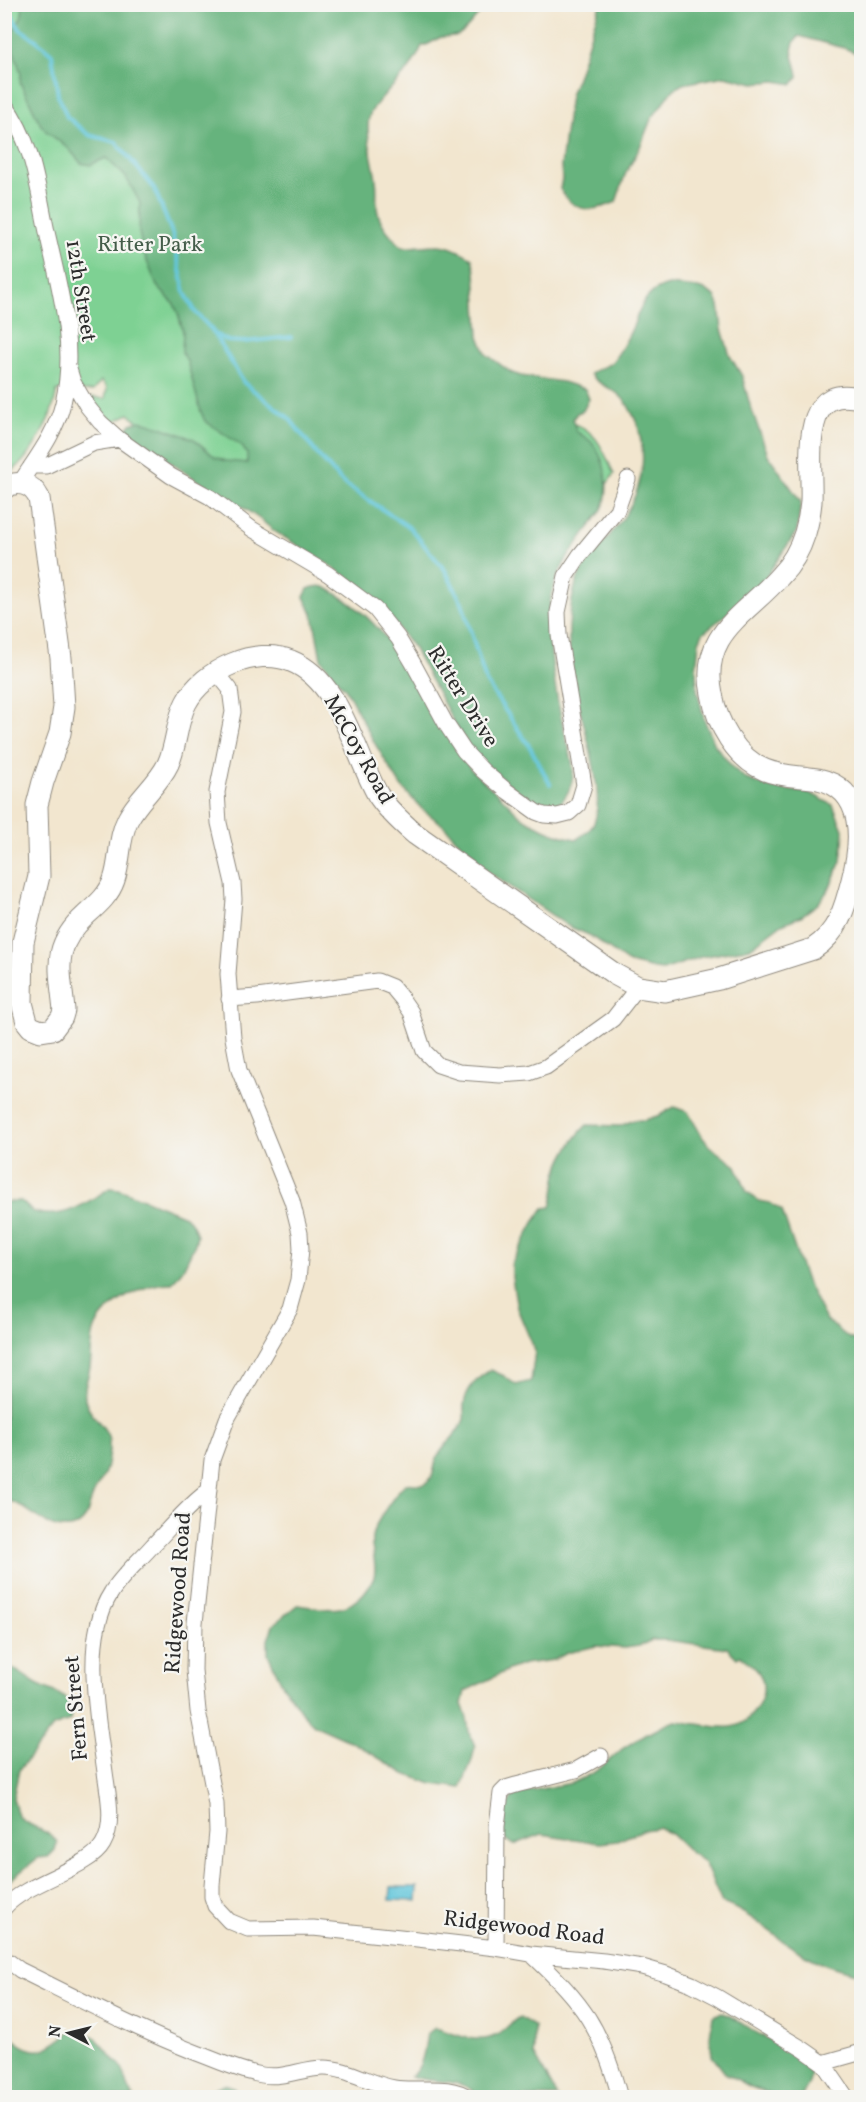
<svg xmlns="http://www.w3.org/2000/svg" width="866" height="2102" viewBox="0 0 866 2102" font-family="Vollkorn,serif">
	<rect width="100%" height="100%" fill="#f6f6f2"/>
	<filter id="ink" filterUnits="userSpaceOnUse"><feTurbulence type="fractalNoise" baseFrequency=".0167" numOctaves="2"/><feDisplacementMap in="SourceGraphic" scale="12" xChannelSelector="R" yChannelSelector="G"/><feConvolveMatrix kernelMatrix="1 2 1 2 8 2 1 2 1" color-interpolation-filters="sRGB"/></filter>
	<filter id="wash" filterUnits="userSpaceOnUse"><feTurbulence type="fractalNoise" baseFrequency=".008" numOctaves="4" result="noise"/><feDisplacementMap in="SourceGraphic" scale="24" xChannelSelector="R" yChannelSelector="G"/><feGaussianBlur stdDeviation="1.35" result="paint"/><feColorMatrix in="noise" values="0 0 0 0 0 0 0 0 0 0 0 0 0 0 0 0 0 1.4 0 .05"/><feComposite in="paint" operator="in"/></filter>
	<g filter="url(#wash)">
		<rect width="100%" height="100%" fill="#f2e6cf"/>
		<path fill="#7ed193" stroke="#547e5f" stroke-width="1.5" d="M 5,5 L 229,5 L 305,214 L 574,424 C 598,431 604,453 614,474 L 542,576 L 395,599 L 186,465 L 129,414 L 111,423 L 91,397 L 105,399 L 107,388 L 101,381 L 93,391 L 57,391 C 52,419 30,462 5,476 Z"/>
		<path fill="#66b37d" stroke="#486f54" stroke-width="1.5" d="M 22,5 L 506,5 L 500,9 C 475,6 476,25 458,35 C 453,37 445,36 439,38 C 433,41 429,45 422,46 C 419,53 415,60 411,66 C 399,83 381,94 371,112 C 363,127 374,163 376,180 C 378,191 375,203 378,213 C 381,226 393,238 402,247 C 414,248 424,245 436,245 C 448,244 462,252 472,258 L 475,271 L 479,336 L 486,354 L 512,373 L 521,376 L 563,382 L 585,389 L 589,399 L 583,411 L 577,413 L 573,419 L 576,431 C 581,435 588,438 592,443 C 606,459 612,492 601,511 C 582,539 558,563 551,597 C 545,632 556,699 565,734 C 568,746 574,761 573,774 C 572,788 566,797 557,807 L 551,807 L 537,804 L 513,788 L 473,753 L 456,726 L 414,649 L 378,602 L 356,583 L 322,560 L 274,531 L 261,520 L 238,504 L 214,492 L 170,462 L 129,441 L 125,432 L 131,424 L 140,421 L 149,423 L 194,439 L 215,457 L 226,461 L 247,463 L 247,454 L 242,446 L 205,421 L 201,412 L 187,361 L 182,352 L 183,332 L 178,313 L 174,304 L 157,286 L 143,251 L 139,232 L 140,203 L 126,177 L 106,158 L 90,165 L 81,163 L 69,149 L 47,132 L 41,125 L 20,82 L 21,73 L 9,37 C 15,25 25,19 22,5 Z
			M 600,5 L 861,5 L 861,55 L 844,48 L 799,36 C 785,51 797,59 798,77 L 793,84 L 775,81 L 754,83 L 725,76 L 683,84 L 674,89 L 651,119 L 640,147 L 625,175 L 616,202 C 594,212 574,214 560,189 L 562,179 L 561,166 L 570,95 L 579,72 Z
			M 669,285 L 698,288 L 707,291 L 715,296 L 719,305 L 722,329 L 730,356 L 742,376 L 750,405 L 768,455 L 801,502 L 797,531 L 764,580 L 742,602 L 703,633 L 699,642 L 696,670 L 697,689 L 704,719 L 715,745 L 733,768 L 746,779 L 772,788 L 810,793 L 833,805 L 844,832 L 841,861 L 829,889 L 818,904 L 801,916 L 782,924 L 750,948 L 701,957 L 663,970 L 654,969 L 629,963 L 589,935 L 568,926 L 487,871 L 470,850 L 463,846 L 444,826 L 422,809 L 401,786 L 375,744 L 345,688 L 338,681 L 321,659 L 313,615 L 304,597 L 308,589 C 322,582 328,589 340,596 C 401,634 428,711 469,767 C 478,778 489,785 499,795 C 508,802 516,814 526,820 C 541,828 559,837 577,839 C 581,836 588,832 591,828 C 610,803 582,720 575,691 C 571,671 568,647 569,627 C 570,612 572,593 578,578 C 585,561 598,549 610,535 C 631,511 646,480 642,448 C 640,435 639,424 632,413 C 629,407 624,399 619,395 C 609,386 599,386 590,374 C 597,368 608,367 613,361 C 621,350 629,336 634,324 C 641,305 647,290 669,285 Z
			M 674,1107 L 688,1112 L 703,1138 L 713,1149 L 736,1166 L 747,1192 L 759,1201 L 770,1203 L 782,1211 L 806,1281 L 826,1320 L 849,1338 L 861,1342 L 861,1974 C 842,1970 818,1963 800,1952 C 774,1937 752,1913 722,1903 L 704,1862 L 691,1853 L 671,1834 L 658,1828 L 643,1830 L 617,1841 L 600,1843 L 542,1834 L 514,1845 L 503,1837 L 506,1807 L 514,1794 L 572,1783 L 585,1777 L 598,1770 L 622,1749 L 647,1733 L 650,1733 C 658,1729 667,1723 676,1721 C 680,1721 685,1722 689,1723 C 712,1725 737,1736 753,1713 C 758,1707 762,1701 763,1692 C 765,1674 754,1666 740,1656 L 737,1658 L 727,1648 L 666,1640 L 652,1640 L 639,1646 L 625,1648 L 596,1646 L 567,1653 L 554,1660 L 524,1664 L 508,1670 L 465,1691 L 462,1704 L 467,1718 L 469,1732 L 475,1746 L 472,1760 L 461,1788 L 432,1784 L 405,1774 L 354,1743 L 314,1725 L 302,1713 L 282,1684 L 268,1654 L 268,1640 L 273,1625 L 297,1605 C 324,1608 344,1616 364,1593 C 367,1589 373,1582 374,1577 C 379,1554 363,1545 379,1520 C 382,1514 401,1485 406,1484 C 415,1481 422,1490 431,1478 C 435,1471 434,1463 438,1456 C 444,1444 461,1432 464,1419 C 465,1414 463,1409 464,1405 C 466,1388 477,1378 491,1370 L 504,1376 L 516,1385 L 531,1381 L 535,1351 L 517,1308 L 512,1278 L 512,1263 L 535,1221 L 544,1208 L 551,1207 C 554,1197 555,1189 556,1179 C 559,1161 574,1137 587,1125 L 620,1126 L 634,1120 L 645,1120 L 660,1115 Z
			M 110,1188 L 119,1189 L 185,1216 L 193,1225 L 197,1235 L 195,1244 L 183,1269 L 172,1283 C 146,1282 107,1303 96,1326 C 90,1338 92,1354 90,1367 C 88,1378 82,1391 86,1403 C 90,1417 108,1427 109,1441 C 110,1451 107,1469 103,1477 C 100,1483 96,1487 94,1493 C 90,1501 89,1511 85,1518 C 81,1524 76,1527 70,1528 C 43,1532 29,1503 5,1500 L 5,1202 L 21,1201 C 25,1204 30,1211 35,1212 C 62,1221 89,1202 110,1188 Z
			M 5,1666 C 16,1668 25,1677 35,1683 C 53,1694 75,1692 70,1721 L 53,1727 L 19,1770 L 13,1798 L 18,1816 L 25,1822 L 51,1835 L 57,1842 L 55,1850 L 48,1857 L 38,1858 L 5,1884 Z
			M 722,2013 C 733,2016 738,2021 747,2027 C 770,2042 798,2048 811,2074 L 809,2083 L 801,2097 L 779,2097 L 751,2087 L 725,2073 L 712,2056 L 710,2037 L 713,2016 Z
			M 520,2017 L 534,2027 L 534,2054 L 558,2097 L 480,2097 C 462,2076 435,2085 411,2076 C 424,2066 424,2049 427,2034 L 435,2028 C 454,2033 477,2046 497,2035 C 506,2030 510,2022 520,2017 Z
			M 71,2031 C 99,2034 98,2041 114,2059 C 116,2062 119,2063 121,2066 C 126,2075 126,2086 134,2097 L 5,2097 L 5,2032 C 35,2058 41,2055 71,2031 Z
			M 224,2084 L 233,2087 L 243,2097 L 193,2097 Z"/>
		<path fill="#5dc5da" stroke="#447882" stroke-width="1.5" d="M 391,1887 L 418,1887 L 417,1901 L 390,1900 Z"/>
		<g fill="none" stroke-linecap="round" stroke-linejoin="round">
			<path stroke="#5dc5da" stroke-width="4" d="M 12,16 L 20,29 L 36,40 L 52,54 L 58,95 L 67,117 L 89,135 L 116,142 L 154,188 L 172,233 L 185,293 L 196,313 L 212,330 L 244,383 L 289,418 L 318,455 L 343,483 L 410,528 L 445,570 L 462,603 L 486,682 L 530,747 L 550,784
				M 215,334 L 228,341 L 244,342 L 291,337"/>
		</g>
	</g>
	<g filter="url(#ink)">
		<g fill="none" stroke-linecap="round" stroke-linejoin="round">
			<g stroke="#8e887d" stroke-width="17">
				<path id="street" d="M 4,103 C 36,148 37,189 49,241 C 61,294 76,348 63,403 C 56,433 36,458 20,483
					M 68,366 L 73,382 L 87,406 L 100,422 L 119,439 L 171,476 L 210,497 L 252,529 L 328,574 L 375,609 L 398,638 L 413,663 L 446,724 L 464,751 L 483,771 L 507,791 L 536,812 L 544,815 L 557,816 L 569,813 L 578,805 L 584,785 L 559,635 L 558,612 L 566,576 L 580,555 L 617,510 L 628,479
					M 31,466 L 46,466 L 94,443 L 119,439
					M 217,673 L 230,689 L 233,712 L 217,792 L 219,823 L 233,883 L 234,899 L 228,974 L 233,1038 L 239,1070 L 292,1201 L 300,1233 L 301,1249 L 298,1280 L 290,1309 L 227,1419 L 212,1460 L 195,1623 L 194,1670 L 198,1711 L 216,1804 L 217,1832 L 212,1885 L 212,1897 L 215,1906 L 229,1921 L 248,1929 L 313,1928 L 400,1937 L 496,1948 L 531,1954 L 604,1961 L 642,1967 L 666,1974 L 692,1984 L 717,1997 L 803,2049 L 823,2063 L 847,2098
					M 229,999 L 257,997 L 377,981 L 392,987 L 402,999 L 411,1012 L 424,1051 L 438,1065 L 459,1072 L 500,1075 L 529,1073 L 546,1067 L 613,1019 L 638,987
					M 4,1908 C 28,1881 89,1869 103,1844 C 115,1823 108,1795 105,1772 C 98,1720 81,1639 111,1593 C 122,1575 139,1561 153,1545 C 171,1527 187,1506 208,1491
					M 496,1948 L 497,1826 L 501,1793 L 506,1788 L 516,1785 L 576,1770 L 601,1756
					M 531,1954 C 583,2002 602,2029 620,2098
					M 4,1958 L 20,1970 C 79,1999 136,2029 197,2053 C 218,2061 239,2071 262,2075 C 284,2079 302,2068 324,2068 C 348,2068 370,2084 394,2088 C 417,2092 450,2083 469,2098
					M 823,2063 L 862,2052"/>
			</g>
			<g stroke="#8e887d" stroke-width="23">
				<path id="secondary" d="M 4,488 C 18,479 32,484 39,498 L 61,658 L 64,707 L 60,733 L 43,782 L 37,805 L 39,876 L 23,942 L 22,1003 L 27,1022 L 31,1027 L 41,1031 L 53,1029 L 62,1017 L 64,1010 C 60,968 51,947 86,915 C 97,905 109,895 114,880 C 121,860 118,838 128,819 C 138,799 158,785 168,764 C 177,745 176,722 186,703 C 203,670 256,646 291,661 C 341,681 354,753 378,795 C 388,810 401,822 415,834 L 616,975 L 638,987 L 665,991 L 719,979 L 813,949 C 838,933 845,908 852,880 C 862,842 866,789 818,779 C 801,776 782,777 765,770 C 736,758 717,724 712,694 C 699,633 746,615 780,576 C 792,564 800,549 805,533 C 808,523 810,512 811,502 C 813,464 797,380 862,399"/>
			</g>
			<use href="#street" stroke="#fff" stroke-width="15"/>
			<use href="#secondary" stroke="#fff" stroke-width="21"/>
		</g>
	</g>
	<g text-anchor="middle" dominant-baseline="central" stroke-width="4.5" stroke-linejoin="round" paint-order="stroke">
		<g font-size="22" fill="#445d4a" stroke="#f6f6f2">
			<text x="150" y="245">Ritter Park</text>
		</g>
		<g font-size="22" fill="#2b2b2b" stroke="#f6f6f2">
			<text transform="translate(80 291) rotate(81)">12th Street</text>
			<text transform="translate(462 697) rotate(58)">Ritter Drive</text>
			<text transform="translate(358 750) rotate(61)">McCoy Road</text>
			<text transform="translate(179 1593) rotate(-86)">Ridgewood Road</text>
			<text transform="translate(77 1708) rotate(-95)">Fern Street</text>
			<text transform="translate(524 1929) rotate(7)">Ridgewood Road</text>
		</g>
	</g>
	<rect width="866" height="2102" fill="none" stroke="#f6f6f2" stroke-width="24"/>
	<g transform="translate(69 2033) rotate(277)" stroke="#f6f6f2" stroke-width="4.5" paint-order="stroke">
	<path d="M0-4.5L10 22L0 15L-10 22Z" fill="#2b2b2b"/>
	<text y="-9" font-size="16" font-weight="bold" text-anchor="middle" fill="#2b2b2b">N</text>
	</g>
</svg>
